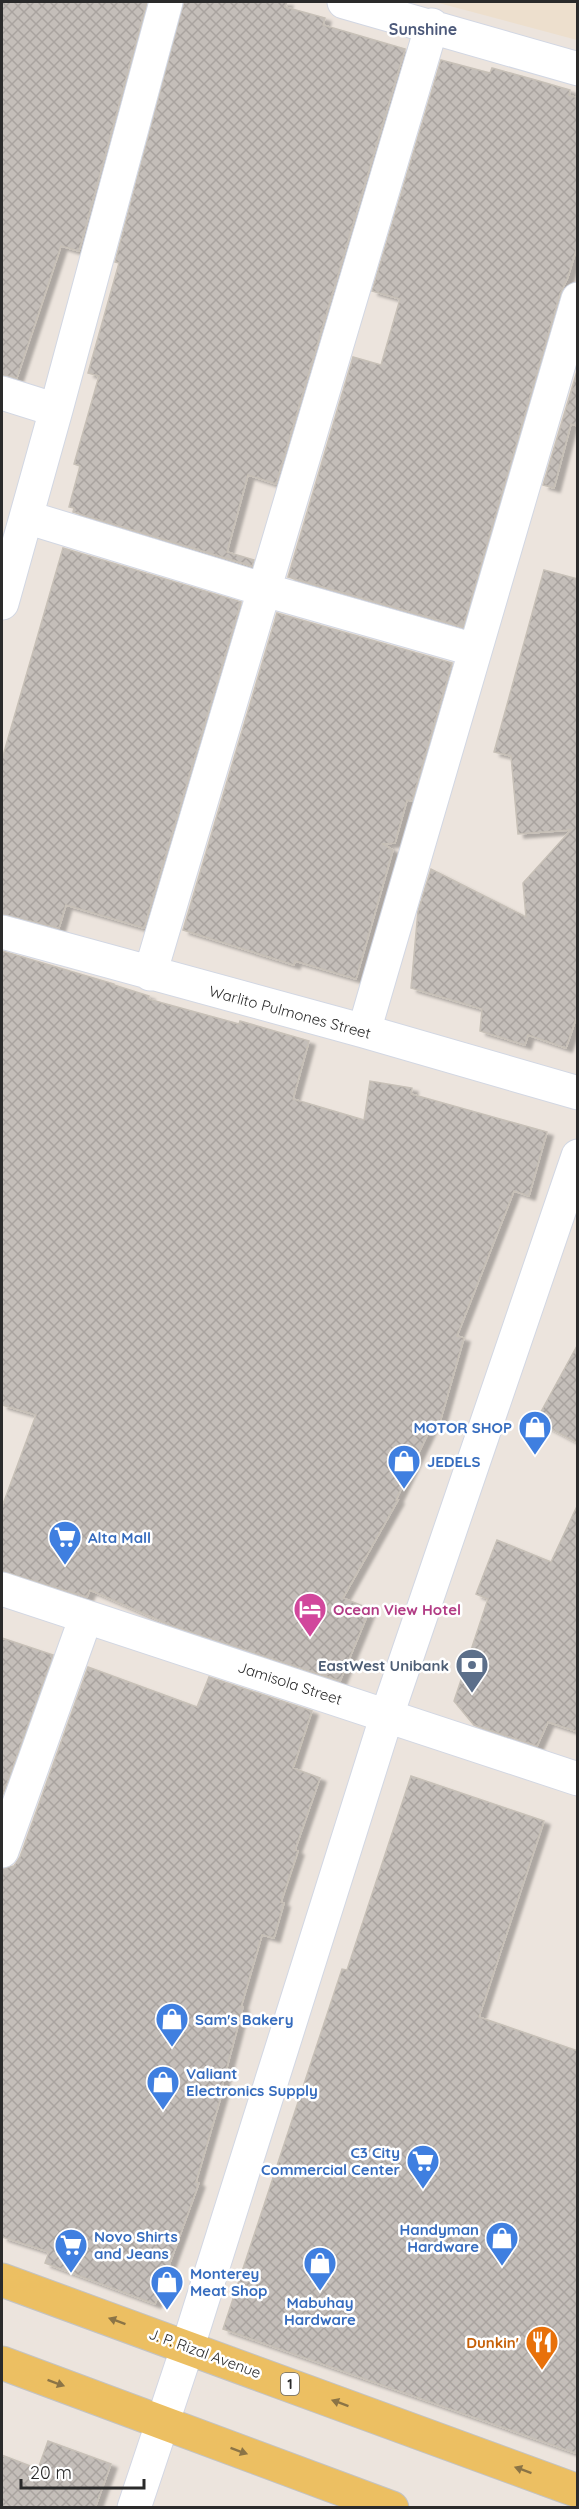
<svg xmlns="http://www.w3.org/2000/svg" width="579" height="2509" viewBox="0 0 579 2509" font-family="Quicksand,sans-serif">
	<defs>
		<pattern id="building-cross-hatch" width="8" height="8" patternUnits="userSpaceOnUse" patternTransform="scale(1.5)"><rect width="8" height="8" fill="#c4beb9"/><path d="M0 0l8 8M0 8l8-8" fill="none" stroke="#a9a39f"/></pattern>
		<filter id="shadow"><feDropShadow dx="6" dy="4" stdDeviation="1.5" flood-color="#0004"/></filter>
	</defs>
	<rect width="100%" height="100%" fill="#ece4dd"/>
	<path fill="#eddfcd" d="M 435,2 L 577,2 L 577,40 Z"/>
	<path fill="url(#building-cross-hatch)" stroke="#c7c0b7" stroke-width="1.5" filter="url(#shadow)" d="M 2,2 L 147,2 L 79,251 L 61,246 L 17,378 L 2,375 Z
		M 184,2 L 287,2 L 285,7 L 325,18 L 323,25 L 405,49 L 276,484 L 248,475 L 227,552 L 254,560 L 252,566 L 73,512 L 74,508 L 69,507 L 80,466 L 74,464 L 99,376 L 88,373 L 119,263 L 115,262 Z
		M 441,60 L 490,73 L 492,68 L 532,79 L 570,90 L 569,95 L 578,98 L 578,244 L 568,277 L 560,294 L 463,627 L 288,577 L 353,357 L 381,365 L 400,299 L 372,291 Z
		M 578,368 L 578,426 L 571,424 L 554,488 L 543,485 Z
		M 63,548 L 241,602 L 144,928 L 66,905 L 59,928 L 2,914 L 2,759 Z
		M 544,570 L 578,579 L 578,1013 L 566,1048 L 528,1035 L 525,1045 L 480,1031 L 482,1009 L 411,988 L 418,911 L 431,869 L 526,917 L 523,883 L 571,830 L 518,834 L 511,756 L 494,752 Z
		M 277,613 L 452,663 L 412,801 L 407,800 L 395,843 L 383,844 L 393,850 L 356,979 L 295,961 L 294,965 L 183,930 Z
		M 2,951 L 114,984 L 114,985 L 149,996 L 148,999 L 239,1024 L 240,1021 L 309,1041 L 293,1099 L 364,1120 L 370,1081 L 412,1088 L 411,1094 L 547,1132 L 529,1196 L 514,1191 L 457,1336 L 464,1338 L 440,1422 L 434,1421 L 396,1500 L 398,1500 L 343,1598 L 370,1609 L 340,1681 L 170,1625 L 90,1590 L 87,1597 L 2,1571 L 2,1507 L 36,1415 L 2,1405 Z
		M 578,1344 L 578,1443 L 536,1421 Z
		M 578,1504 L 578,1732 L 548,1722 L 537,1746 L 474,1725 L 454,1701 L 488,1599 L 476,1594 L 497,1540 L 551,1562 Z
		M 2,1638 L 53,1655 L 2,1797 Z
		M 88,1667 L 197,1707 L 209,1677 L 312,1711 L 293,1768 L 320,1778 L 295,1850 L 298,1851 L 281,1902 L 284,1903 L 274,1938 L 262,1935 L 241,2007 L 243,2007 L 221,2090 L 223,2090 L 196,2182 L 199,2183 L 155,2304 L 45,2263 L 49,2252 L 2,2237 L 2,1869 L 14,1866 L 20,1857 Z
		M 411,1776 L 544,1821 L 479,2017 L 578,2051 L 578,2454 L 223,2329 L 342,1969 L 347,1970 Z
		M 48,2441 L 111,2464 L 95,2508 L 2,2508 L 2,2455 L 38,2469 Z"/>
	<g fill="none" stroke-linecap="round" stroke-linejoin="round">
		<g stroke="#d2d7e3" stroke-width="35">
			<path id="minor" d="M 344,2 L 578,69
				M 2,393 L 56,410
				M 26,517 L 265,590 L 475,650
				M 2,603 L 56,410 L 166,2
				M 2,932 L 364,1031 L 578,1093
				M 150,974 L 432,25
				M 364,1031 L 578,299
				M 2,1589 L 578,1779
				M 2,1851 L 86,1617
				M 134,2508 L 188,2346 L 387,1715 L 578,1156"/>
		</g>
		<g stroke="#c3c3c3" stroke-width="35">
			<path id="major" d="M 2,2280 L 578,2491
				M 2,2363 L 392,2508"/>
		</g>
		<use href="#minor" stroke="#fff" stroke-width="33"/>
		<use href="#major" stroke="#ecbf62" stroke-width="33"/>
	</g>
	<defs><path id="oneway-solid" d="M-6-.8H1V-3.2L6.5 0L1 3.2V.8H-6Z" transform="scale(1.5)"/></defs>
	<g fill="#8b7446">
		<use href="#oneway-solid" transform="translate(117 2321) rotate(-160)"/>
		<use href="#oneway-solid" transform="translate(56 2383) rotate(20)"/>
		<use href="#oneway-solid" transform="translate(340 2403) rotate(-160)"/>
		<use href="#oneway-solid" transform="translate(239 2451) rotate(20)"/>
		<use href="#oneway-solid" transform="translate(523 2470) rotate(-160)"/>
	</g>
	<defs>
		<g id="shop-pin" transform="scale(1.725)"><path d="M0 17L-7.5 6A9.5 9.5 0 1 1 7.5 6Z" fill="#3f7fe0" stroke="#fff"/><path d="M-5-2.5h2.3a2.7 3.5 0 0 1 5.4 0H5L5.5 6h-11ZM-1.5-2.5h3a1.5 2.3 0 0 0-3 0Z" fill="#fff"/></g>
		<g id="supermarket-pin" transform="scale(1.725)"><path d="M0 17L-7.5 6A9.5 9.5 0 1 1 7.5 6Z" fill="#3f7fe0" stroke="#fff"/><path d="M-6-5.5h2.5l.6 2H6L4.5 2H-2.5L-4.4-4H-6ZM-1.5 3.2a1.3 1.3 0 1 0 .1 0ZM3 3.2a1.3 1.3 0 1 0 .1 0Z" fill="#fff"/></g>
		<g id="hotel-pin" transform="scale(1.725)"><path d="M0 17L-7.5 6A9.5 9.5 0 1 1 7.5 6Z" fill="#d1479c" stroke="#fff"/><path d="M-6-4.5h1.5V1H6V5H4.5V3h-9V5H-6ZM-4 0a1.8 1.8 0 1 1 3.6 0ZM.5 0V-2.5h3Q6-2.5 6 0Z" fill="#fff"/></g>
		<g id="bank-pin" transform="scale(1.725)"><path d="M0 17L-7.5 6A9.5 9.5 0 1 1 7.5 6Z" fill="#5c6f8a" stroke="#fff"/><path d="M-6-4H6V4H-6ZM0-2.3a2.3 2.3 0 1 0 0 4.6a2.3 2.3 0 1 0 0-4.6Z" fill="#fff"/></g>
		<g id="restaurant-pin" transform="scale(1.725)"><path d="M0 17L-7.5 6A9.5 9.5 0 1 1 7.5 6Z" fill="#e8710a" stroke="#fff"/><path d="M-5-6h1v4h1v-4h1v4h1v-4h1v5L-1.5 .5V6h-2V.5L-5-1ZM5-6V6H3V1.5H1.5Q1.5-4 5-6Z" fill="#fff"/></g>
	</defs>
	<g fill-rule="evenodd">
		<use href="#shop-pin" x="535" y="1427"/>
		<use href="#shop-pin" x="404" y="1461"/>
		<use href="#supermarket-pin" x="65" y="1537"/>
		<use href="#hotel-pin" x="310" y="1609"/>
		<use href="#bank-pin" x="472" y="1665"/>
		<use href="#shop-pin" x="172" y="2019"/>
		<use href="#shop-pin" x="163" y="2082"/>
		<use href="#supermarket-pin" x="423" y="2161"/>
		<use href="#shop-pin" x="502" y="2238"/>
		<use href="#supermarket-pin" x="71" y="2245"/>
		<use href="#shop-pin" x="320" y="2263"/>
		<use href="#shop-pin" x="167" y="2282"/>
		<use href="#restaurant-pin" x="542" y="2342"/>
	</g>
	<g text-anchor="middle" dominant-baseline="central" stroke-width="5" stroke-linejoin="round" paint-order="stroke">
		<rect fill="#fff" stroke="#6a6a6a" stroke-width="1.5" x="281" y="2373" width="18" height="22" rx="4.5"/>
		<g font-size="14" font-weight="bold" fill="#2a2a2a">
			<text x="290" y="2384">1</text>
		</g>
		<g font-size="15" fill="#2a2a2a" stroke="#fff">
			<text transform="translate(290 1012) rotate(15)">Warlito Pulmones Street</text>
			<text transform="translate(290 1683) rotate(18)">Jamisola Street</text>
			<text transform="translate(205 2353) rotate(20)">J. P. Rizal Avenue</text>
		</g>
		<g font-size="15" font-weight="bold" fill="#366cbe" stroke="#fff" text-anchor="start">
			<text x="512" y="1427" text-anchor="end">MOTOR SHOP</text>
			<text x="427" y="1461">JEDELS</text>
			<text x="88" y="1537">Alta Mall</text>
			<text x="195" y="2019">Sam's Bakery</text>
			<text x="186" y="2073">Valiant<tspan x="186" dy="17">Electronics Supply</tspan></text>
			<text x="400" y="2152" text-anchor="end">C3 City<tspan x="400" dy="17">Commercial Center</tspan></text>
			<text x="479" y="2229" text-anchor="end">Handyman<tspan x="479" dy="17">Hardware</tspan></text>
			<text x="94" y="2236">Novo Shirts<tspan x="94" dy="17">and Jeans</tspan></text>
			<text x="190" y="2273">Monterey<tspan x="190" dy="17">Meat Shop</tspan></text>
			<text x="320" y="2302" text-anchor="middle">Mabuhay<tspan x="320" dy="17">Hardware</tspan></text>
		</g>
		<g font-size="15" font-weight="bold" fill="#b23c85" stroke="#fff" text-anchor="start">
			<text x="333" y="1609">Ocean View Hotel</text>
		</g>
		<g font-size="15" font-weight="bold" fill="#4e5e75" stroke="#fff" text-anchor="end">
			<text x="449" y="1665">EastWest Unibank</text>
		</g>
		<g font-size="15" font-weight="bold" fill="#c56008" stroke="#fff" text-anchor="end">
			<text x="519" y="2342">Dunkin'</text>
		</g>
		<g font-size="16" font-weight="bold" fill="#4c597a" stroke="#fff">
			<text x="423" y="29">Sunshine</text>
		</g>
	</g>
	<rect width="579" height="2509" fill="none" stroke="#2a2a2a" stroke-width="6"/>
	<path d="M21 2479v9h123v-9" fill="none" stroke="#2a2a2a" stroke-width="3"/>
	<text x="30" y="2479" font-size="18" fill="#2a2a2a" stroke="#ffffff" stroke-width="4.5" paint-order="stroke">20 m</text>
</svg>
